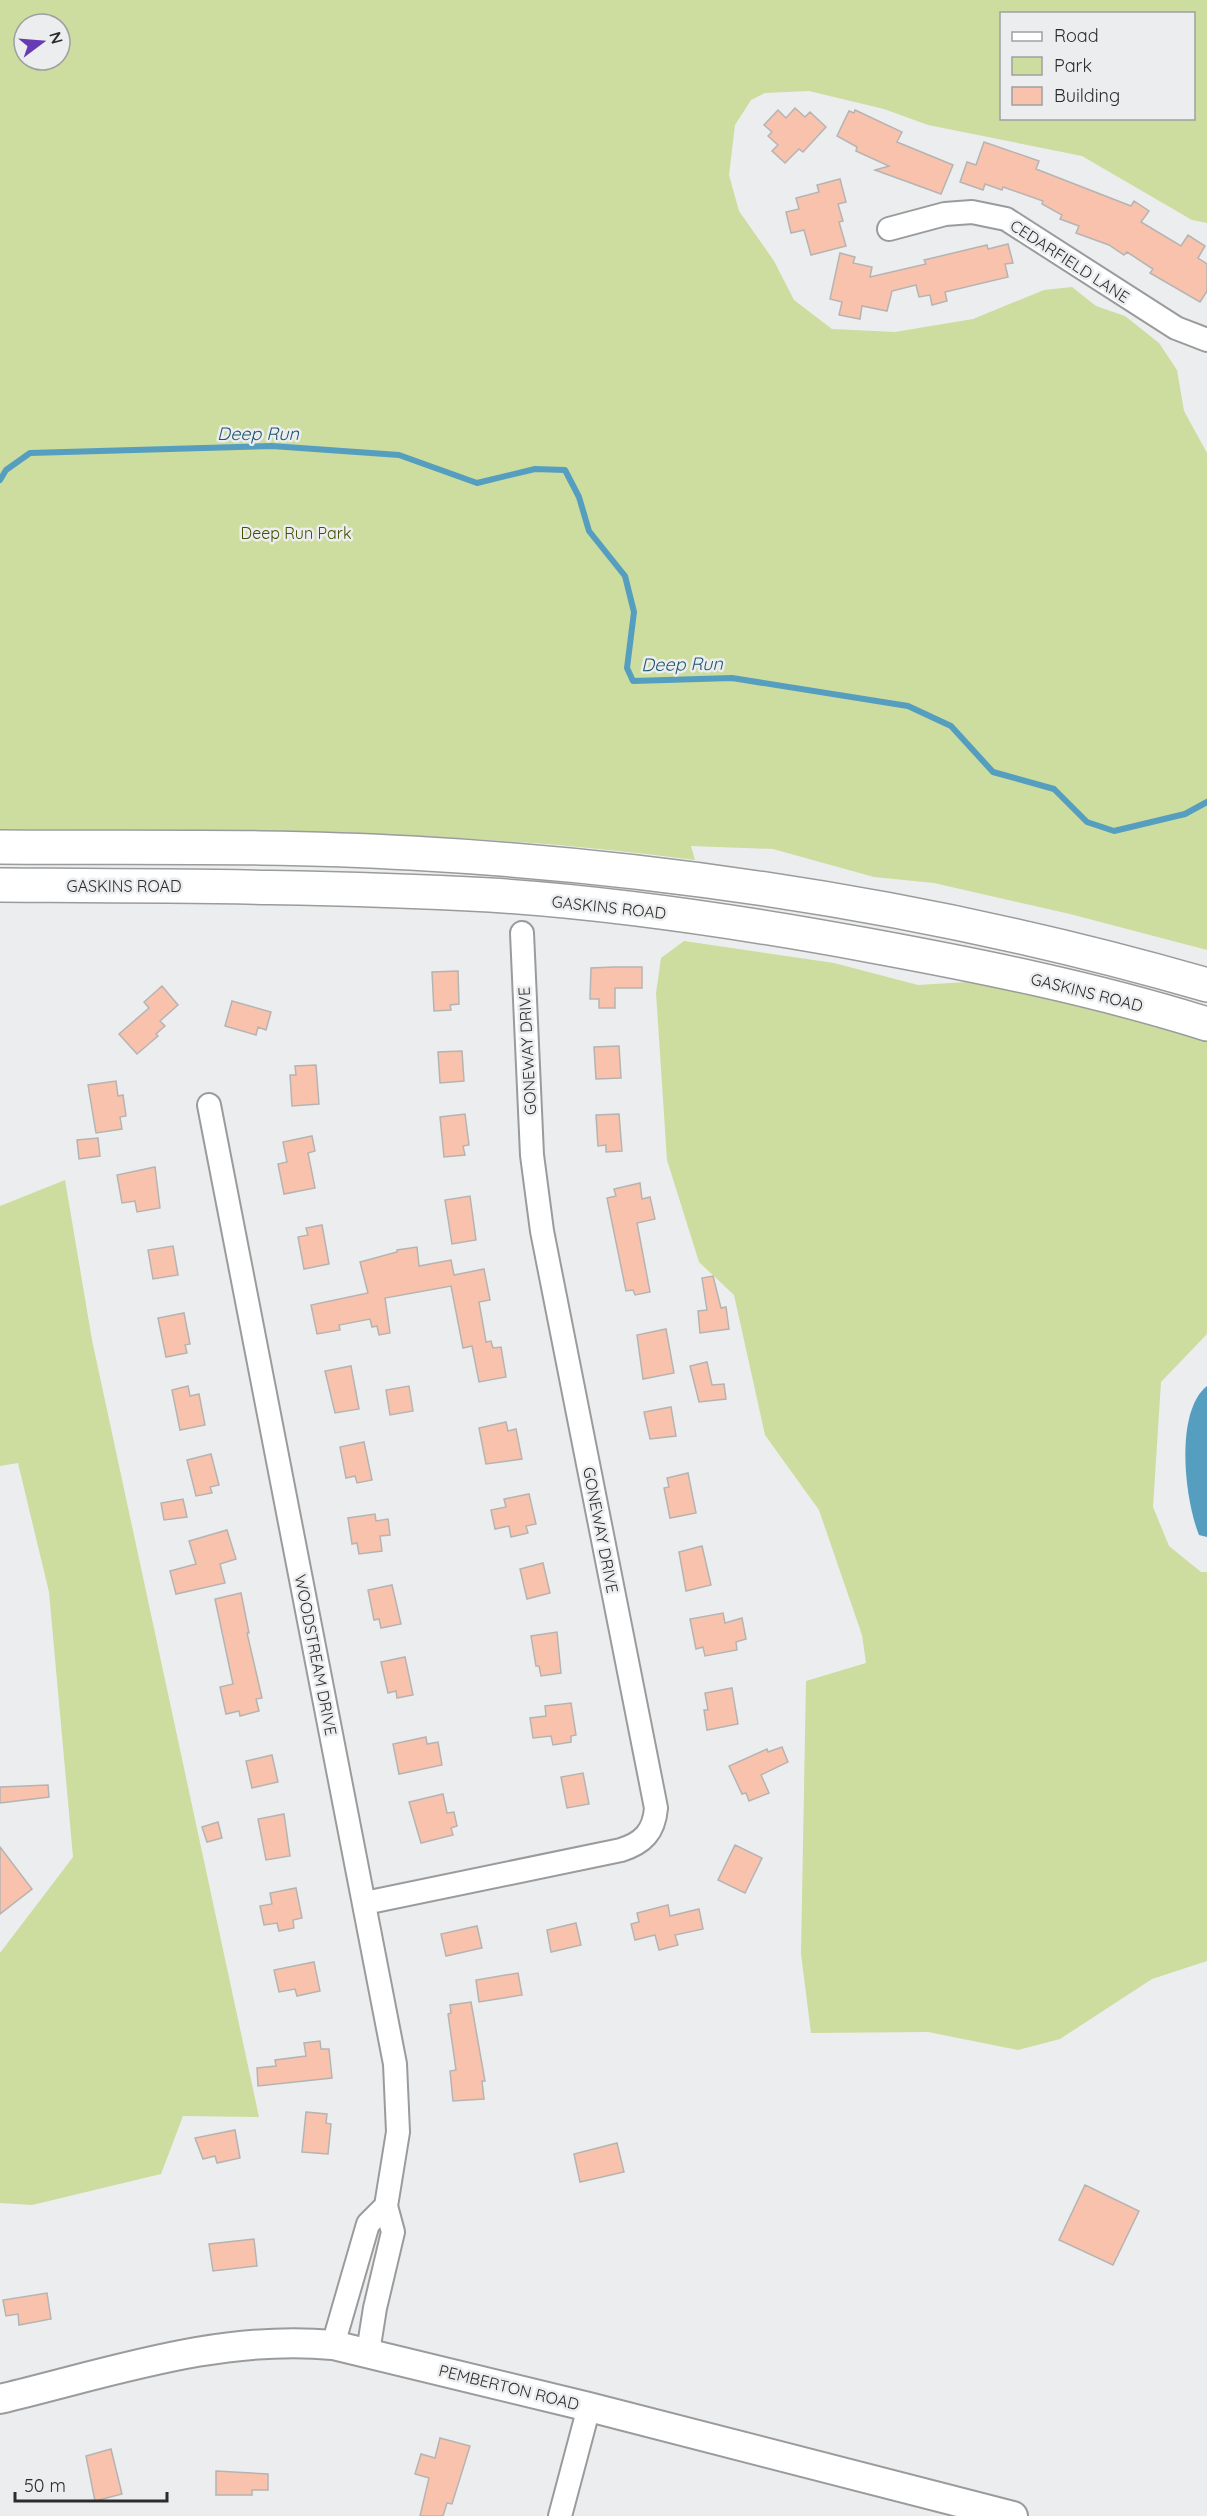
<svg xmlns="http://www.w3.org/2000/svg" width="1207" height="2516" viewBox="0 0 1207 2516" font-family="Quicksand,sans-serif">
	<rect width="100%" height="100%" fill="#ecedee"/>
	<path fill="#cddc9f" fill-rule="evenodd" d="M 0,0 L 1207,0 L 1207,223 L 1192,220 L 1082,156 L 928,125 L 884,109 L 809,91 L 765,93 L 751,100 L 735,125 L 729,175 L 739,211 L 774,261 L 794,300 L 832,329 L 895,332 L 973,319 L 1044,290 L 1072,287 L 1096,306 L 1125,316 L 1159,343 L 1177,370 L 1184,411 L 1207,453 L 1207,950 L 1070,914 L 934,883 L 874,877 L 773,849 L 691,846 L 695,860 C 464,829 232,830 0,829 ZM 1002,14 L 1194,14 L 1194,118 L 1002,118 ZM 24,24 L 60,24 L 60,60 L 24,60 Z
		M 684,941 L 834,963 L 918,985 L 983,981 L 1207,1038 L 1207,1334 L 1161,1382 L 1153,1507 L 1169,1546 L 1201,1572 L 1207,1572 L 1207,1961 L 1152,1979 L 1060,2039 L 1018,2050 L 928,2032 L 811,2033 L 801,1954 L 806,1681 L 866,1663 L 862,1635 L 819,1510 L 765,1435 L 734,1295 L 699,1262 L 667,1160 L 656,993 L 661,958 Z
		M 65,1180 L 92,1340 L 259,2117 L 183,2116 L 161,2174 L 32,2205 L 0,2203 L 0,1953 L 73,1857 L 49,1592 L 18,1463 L 0,1466 L 0,1206 Z"/>
	<path fill="#559ebf" d="M 1207,1386 L 1207,1537 L 1199,1535 C 1185,1501 1174,1412 1207,1386 Z"/>
	<g fill="none" stroke-linecap="round" stroke-linejoin="round">
		<path stroke="#559ebf" stroke-width="6" d="M 0,480 L 6,470 L 30,453 L 272,446 L 399,455 L 477,483 L 535,469 L 565,470 L 579,497 L 589,531 L 625,576 L 634,612 L 627,668 L 633,681 L 732,678 L 908,706 L 951,726 L 993,772 L 1054,789 L 1087,822 L 1114,831 L 1185,814 L 1207,802"/>
	</g>
	<path fill="#f9c2ac" stroke="#b5b4b3" stroke-width="1.5" d="M 795,108 L 805,117 L 810,112 L 826,127 L 803,152 L 799,149 L 785,163 L 772,151 L 778,145 L 768,136 L 772,132 L 764,125 L 778,110 L 786,118 Z
		M 855,110 L 902,132 L 897,142 L 953,165 L 941,194 L 875,170 L 889,166 L 856,151 L 857,147 L 837,136 L 849,111 L 854,113 Z
		M 984,142 L 1039,161 L 1036,169 L 1131,206 L 1134,201 L 1149,211 L 1141,222 L 1181,246 L 1188,235 L 1205,246 L 1198,258 L 1207,264 L 1207,291 L 1200,302 L 1150,273 L 1153,269 L 1127,252 L 1124,255 L 1109,245 L 1076,233 L 1079,226 L 1060,219 L 1062,215 L 1042,204 L 1043,201 L 1003,187 L 1002,190 L 985,184 L 983,190 L 960,182 L 967,162 L 976,165 Z
		M 840,179 L 846,202 L 838,204 L 843,221 L 839,222 L 846,246 L 811,255 L 804,230 L 791,233 L 786,212 L 799,209 L 796,198 L 819,192 L 817,185 Z
		M 1008,244 L 1013,263 L 1005,264 L 1008,277 L 945,292 L 947,301 L 932,305 L 930,295 L 919,297 L 916,285 L 892,291 L 887,311 L 862,306 L 860,319 L 839,315 L 842,302 L 830,299 L 840,253 L 855,257 L 853,263 L 872,267 L 870,277 L 926,264 L 924,260 L 987,245 L 988,249 Z
		M 614,967 L 642,967 L 642,988 L 615,988 L 615,1008 L 599,1008 L 599,999 L 590,999 L 591,968 Z
		M 458,971 L 459,1004 L 450,1005 L 451,1010 L 434,1011 L 432,972 Z
		M 162,986 L 178,1005 L 160,1021 L 165,1026 L 156,1034 L 158,1036 L 137,1054 L 119,1034 L 149,1008 L 144,1002 Z
		M 232,1001 L 271,1012 L 266,1030 L 258,1027 L 256,1035 L 225,1026 Z
		M 619,1046 L 621,1078 L 596,1079 L 594,1047 Z
		M 462,1051 L 464,1081 L 440,1083 L 438,1052 Z
		M 316,1065 L 319,1104 L 292,1106 L 290,1075 L 296,1075 L 295,1066 Z
		M 116,1081 L 118,1096 L 123,1095 L 126,1116 L 120,1117 L 122,1129 L 96,1133 L 88,1085 Z
		M 465,1114 L 469,1145 L 463,1146 L 465,1155 L 444,1157 L 440,1117 Z
		M 619,1114 L 622,1151 L 606,1152 L 606,1145 L 598,1146 L 596,1115 Z
		M 312,1136 L 315,1151 L 308,1153 L 315,1188 L 284,1194 L 278,1164 L 287,1162 L 283,1142 Z
		M 98,1138 L 100,1156 L 79,1159 L 77,1140 Z
		M 155,1167 L 160,1208 L 137,1212 L 135,1201 L 122,1203 L 117,1175 Z
		M 640,1183 L 642,1199 L 650,1197 L 655,1219 L 637,1223 L 650,1292 L 635,1295 L 633,1290 L 626,1291 L 607,1198 L 616,1196 L 614,1189 Z
		M 470,1196 L 476,1240 L 452,1244 L 445,1200 Z
		M 322,1225 L 329,1264 L 304,1269 L 298,1237 L 308,1235 L 306,1228 Z
		M 173,1246 L 178,1275 L 153,1279 L 148,1250 Z
		M 417,1247 L 419,1266 L 451,1260 L 454,1275 L 484,1269 L 490,1300 L 479,1302 L 486,1342 L 491,1341 L 493,1348 L 501,1347 L 506,1377 L 479,1382 L 472,1346 L 463,1348 L 451,1286 L 385,1298 L 390,1333 L 379,1335 L 377,1326 L 372,1327 L 370,1319 L 339,1325 L 340,1330 L 317,1334 L 311,1305 L 368,1293 L 360,1262 L 397,1252 L 397,1250 Z
		M 713,1276 L 721,1308 L 726,1307 L 729,1329 L 700,1333 L 698,1311 L 707,1310 L 702,1278 Z
		M 184,1313 L 190,1344 L 185,1345 L 187,1353 L 166,1357 L 158,1318 Z
		M 666,1329 L 674,1373 L 643,1379 L 637,1335 Z
		M 707,1362 L 712,1385 L 724,1384 L 726,1399 L 699,1402 L 690,1366 Z
		M 351,1366 L 359,1409 L 335,1413 L 325,1371 Z
		M 188,1386 L 190,1396 L 199,1394 L 205,1425 L 180,1430 L 172,1390 Z
		M 409,1386 L 413,1411 L 390,1415 L 386,1390 Z
		M 671,1407 L 676,1436 L 650,1439 L 644,1412 Z
		M 506,1422 L 508,1431 L 516,1429 L 522,1459 L 486,1464 L 479,1428 Z
		M 364,1442 L 372,1480 L 357,1483 L 355,1476 L 346,1478 L 340,1447 Z
		M 211,1454 L 219,1485 L 210,1487 L 212,1493 L 196,1496 L 187,1460 Z
		M 688,1473 L 696,1513 L 670,1518 L 664,1488 L 669,1487 L 667,1478 Z
		M 529,1494 L 536,1524 L 526,1526 L 528,1533 L 511,1537 L 509,1526 L 495,1529 L 491,1510 L 506,1507 L 504,1499 Z
		M 183,1499 L 187,1517 L 164,1520 L 161,1503 Z
		M 375,1514 L 376,1521 L 388,1519 L 390,1535 L 380,1536 L 382,1551 L 359,1554 L 357,1543 L 352,1544 L 348,1518 Z
		M 227,1530 L 236,1559 L 220,1564 L 225,1583 L 176,1594 L 170,1571 L 196,1564 L 189,1541 Z
		M 702,1546 L 711,1585 L 686,1591 L 679,1552 Z
		M 543,1563 L 550,1593 L 527,1599 L 520,1569 Z
		M 392,1585 L 401,1624 L 381,1628 L 379,1619 L 374,1620 L 368,1590 Z
		M 241,1593 L 249,1633 L 247,1633 L 262,1698 L 256,1699 L 259,1711 L 240,1716 L 239,1711 L 226,1714 L 220,1687 L 233,1684 L 215,1599 Z
		M 723,1613 L 725,1623 L 742,1618 L 746,1639 L 736,1642 L 737,1650 L 705,1656 L 703,1647 L 696,1649 L 690,1619 Z
		M 557,1632 L 561,1673 L 541,1676 L 539,1666 L 536,1666 L 531,1636 Z
		M 405,1657 L 413,1695 L 397,1698 L 396,1691 L 388,1693 L 381,1662 Z
		M 732,1688 L 738,1724 L 707,1730 L 704,1710 L 708,1710 L 705,1693 Z
		M 571,1703 L 576,1735 L 571,1736 L 571,1742 L 553,1745 L 551,1736 L 533,1738 L 530,1718 L 546,1716 L 545,1706 Z
		M 426,1737 L 427,1744 L 438,1742 L 442,1765 L 399,1774 L 393,1744 Z
		M 782,1747 L 788,1762 L 761,1775 L 769,1793 L 749,1801 L 746,1793 L 742,1794 L 729,1766 L 767,1749 L 768,1752 Z
		M 272,1755 L 278,1782 L 252,1788 L 246,1761 Z
		M 583,1773 L 589,1804 L 567,1808 L 561,1777 Z
		M 48,1785 L 49,1797 L 0,1803 L 0,1787 Z
		M 443,1794 L 447,1813 L 454,1812 L 457,1826 L 451,1828 L 453,1835 L 421,1843 L 409,1802 Z
		M 284,1814 L 290,1856 L 266,1860 L 258,1819 Z
		M 218,1822 L 222,1838 L 207,1842 L 202,1827 Z
		M 735,1845 L 762,1858 L 745,1893 L 718,1880 Z
		M 0,1847 L 32,1889 L 0,1914 Z
		M 296,1888 L 302,1918 L 293,1920 L 294,1928 L 279,1931 L 277,1923 L 264,1925 L 260,1906 L 272,1904 L 270,1893 Z
		M 668,1905 L 670,1916 L 699,1909 L 703,1929 L 675,1935 L 678,1945 L 659,1950 L 655,1935 L 635,1940 L 631,1924 L 639,1922 L 637,1913 Z
		M 576,1923 L 581,1945 L 551,1952 L 547,1930 Z
		M 477,1926 L 482,1948 L 446,1956 L 441,1934 Z
		M 314,1962 L 320,1991 L 297,1996 L 295,1989 L 279,1992 L 274,1970 Z
		M 518,1973 L 522,1995 L 479,2002 L 476,1980 Z
		M 471,2002 L 485,2081 L 482,2081 L 484,2099 L 453,2101 L 450,2071 L 456,2070 L 448,2014 L 451,2013 L 450,2005 Z
		M 320,2041 L 321,2049 L 329,2049 L 332,2078 L 258,2086 L 257,2068 L 276,2066 L 275,2060 L 306,2056 L 304,2043 Z
		M 306,2112 L 327,2114 L 326,2123 L 331,2124 L 328,2154 L 302,2152 Z
		M 235,2130 L 240,2158 L 217,2163 L 215,2156 L 203,2159 L 195,2138 Z
		M 617,2143 L 624,2172 L 580,2182 L 574,2154 Z
		M 1085,2185 L 1139,2211 L 1113,2265 L 1059,2240 Z
		M 254,2239 L 257,2266 L 213,2271 L 209,2244 Z
		M 47,2293 L 51,2319 L 19,2325 L 18,2314 L 6,2316 L 3,2300 Z
		M 440,2438 L 470,2446 L 452,2504 L 447,2503 L 443,2516 L 420,2516 L 429,2478 L 415,2474 L 421,2454 L 435,2458 Z
		M 111,2449 L 122,2494 L 95,2501 L 86,2456 Z
		M 216,2471 L 268,2474 L 268,2490 L 252,2490 L 252,2495 L 216,2495 Z"/>
	<g fill="none" stroke-linecap="round" stroke-linejoin="round">
		<g stroke="#9a9b9c" stroke-width="26">
			<path id="minor" d="M 889,229 L 945,214 L 972,212 L 1006,219 L 1176,328 L 1207,340
				M 209,1105 L 395,2064 L 398,2132 L 386,2206 L 393,2232 L 375,2308 L 368,2352
				M 365,1903 L 621,1850 C 643,1843 654,1832 656,1808 L 542,1231 L 532,1155 L 522,933
				M 333,2345 L 368,2224 L 386,2206
				M 560,2516 L 589,2407"/>
		</g>
		<g stroke="#9a9b9c" stroke-width="32">
			<path id="tertiary" d="M 0,2399 C 109,2373 220,2334 333,2345 L 589,2407 L 1013,2516"/>
		</g>
		<g stroke="#9a9b9c" stroke-width="36">
			<path id="primary" d="M 0,847 C 137,848 274,845 411,853 C 679,868 948,910 1207,985
				M 0,885 C 164,886 327,886 490,895 C 617,903 742,922 867,945 C 981,966 1096,989 1207,1024"/>
		</g>
		<use href="#minor" stroke="#fff" stroke-width="22"/>
		<use href="#tertiary" stroke="#fff" stroke-width="28"/>
		<use href="#primary" stroke="#fff" stroke-width="33"/>
	</g>
	<g text-anchor="middle" dominant-baseline="central" stroke-width="5" stroke-linejoin="round" paint-order="stroke">
		<g font-size="16" fill="#2c2c2d" stroke="#ecedee">
			<text transform="translate(1070 261) rotate(33)">CEDARFIELD LANE</text>
			<text x="124" y="886">GASKINS ROAD</text>
			<text transform="translate(609 907) rotate(6)">GASKINS ROAD</text>
			<text transform="translate(1087 992) rotate(14)">GASKINS ROAD</text>
			<text transform="translate(527 1051) rotate(-93)">GONEWAY DRIVE</text>
			<text transform="translate(601 1530) rotate(79)">GONEWAY DRIVE</text>
			<text transform="translate(316 1655) rotate(79)">WOODSTREAM DRIVE</text>
			<text transform="translate(509 2387) rotate(14)">PEMBERTON ROAD</text>
		</g>
		<g font-size="16" fill="#434f01" stroke="#ecedee">
			<text x="296" y="533">Deep Run Park</text>
		</g>
		<g font-size="18" font-style="italic" fill="#1d566e" stroke="#ecedee">
			<text x="258" y="433">Deep Run</text>
			<text transform="translate(682 664) rotate(-1)">Deep Run</text>
		</g>
	</g>
	<rect x="1000" y="12" width="195" height="108" fill="#ecedee" stroke="#9fa0a1" stroke-width="1.5"/>
	<rect x="1012" y="32" width="30" height="9" fill="#ffffff" stroke="#9fa0a1" stroke-width="1.5"/>
	<text x="1054" y="42" font-size="18" fill="#2c2c2d">Road</text>
	<rect x="1012" y="57" width="30" height="18" fill="#cddc9f" stroke="#9fa0a1" stroke-width="1.5"/>
	<text x="1054" y="72" font-size="18" fill="#2c2c2d">Park</text>
	<rect x="1012" y="87" width="30" height="18" fill="#f9c2ac" stroke="#9fa0a1" stroke-width="1.5"/>
	<text x="1054" y="102" font-size="18" fill="#2c2c2d">Building</text>
	<g transform="translate(42 42) rotate(74)"><circle r="28" fill="#ecedee" stroke="#9fa0a1" stroke-width="1.5"/>
	<path d="M0-4.5L10 22L0 15L-10 22Z" fill="#663bb3"/>
	<text y="-9" font-size="16" font-weight="bold" text-anchor="middle" fill="#2c2c2d">N</text>
	</g>
	<path d="M15 2492v9h152v-9" fill="none" stroke="#2c2c2d" stroke-width="3"/>
	<text x="24" y="2492" font-size="18" fill="#2c2c2d" stroke="#ecedee" stroke-width="4.5" paint-order="stroke">50 m</text>
</svg>
